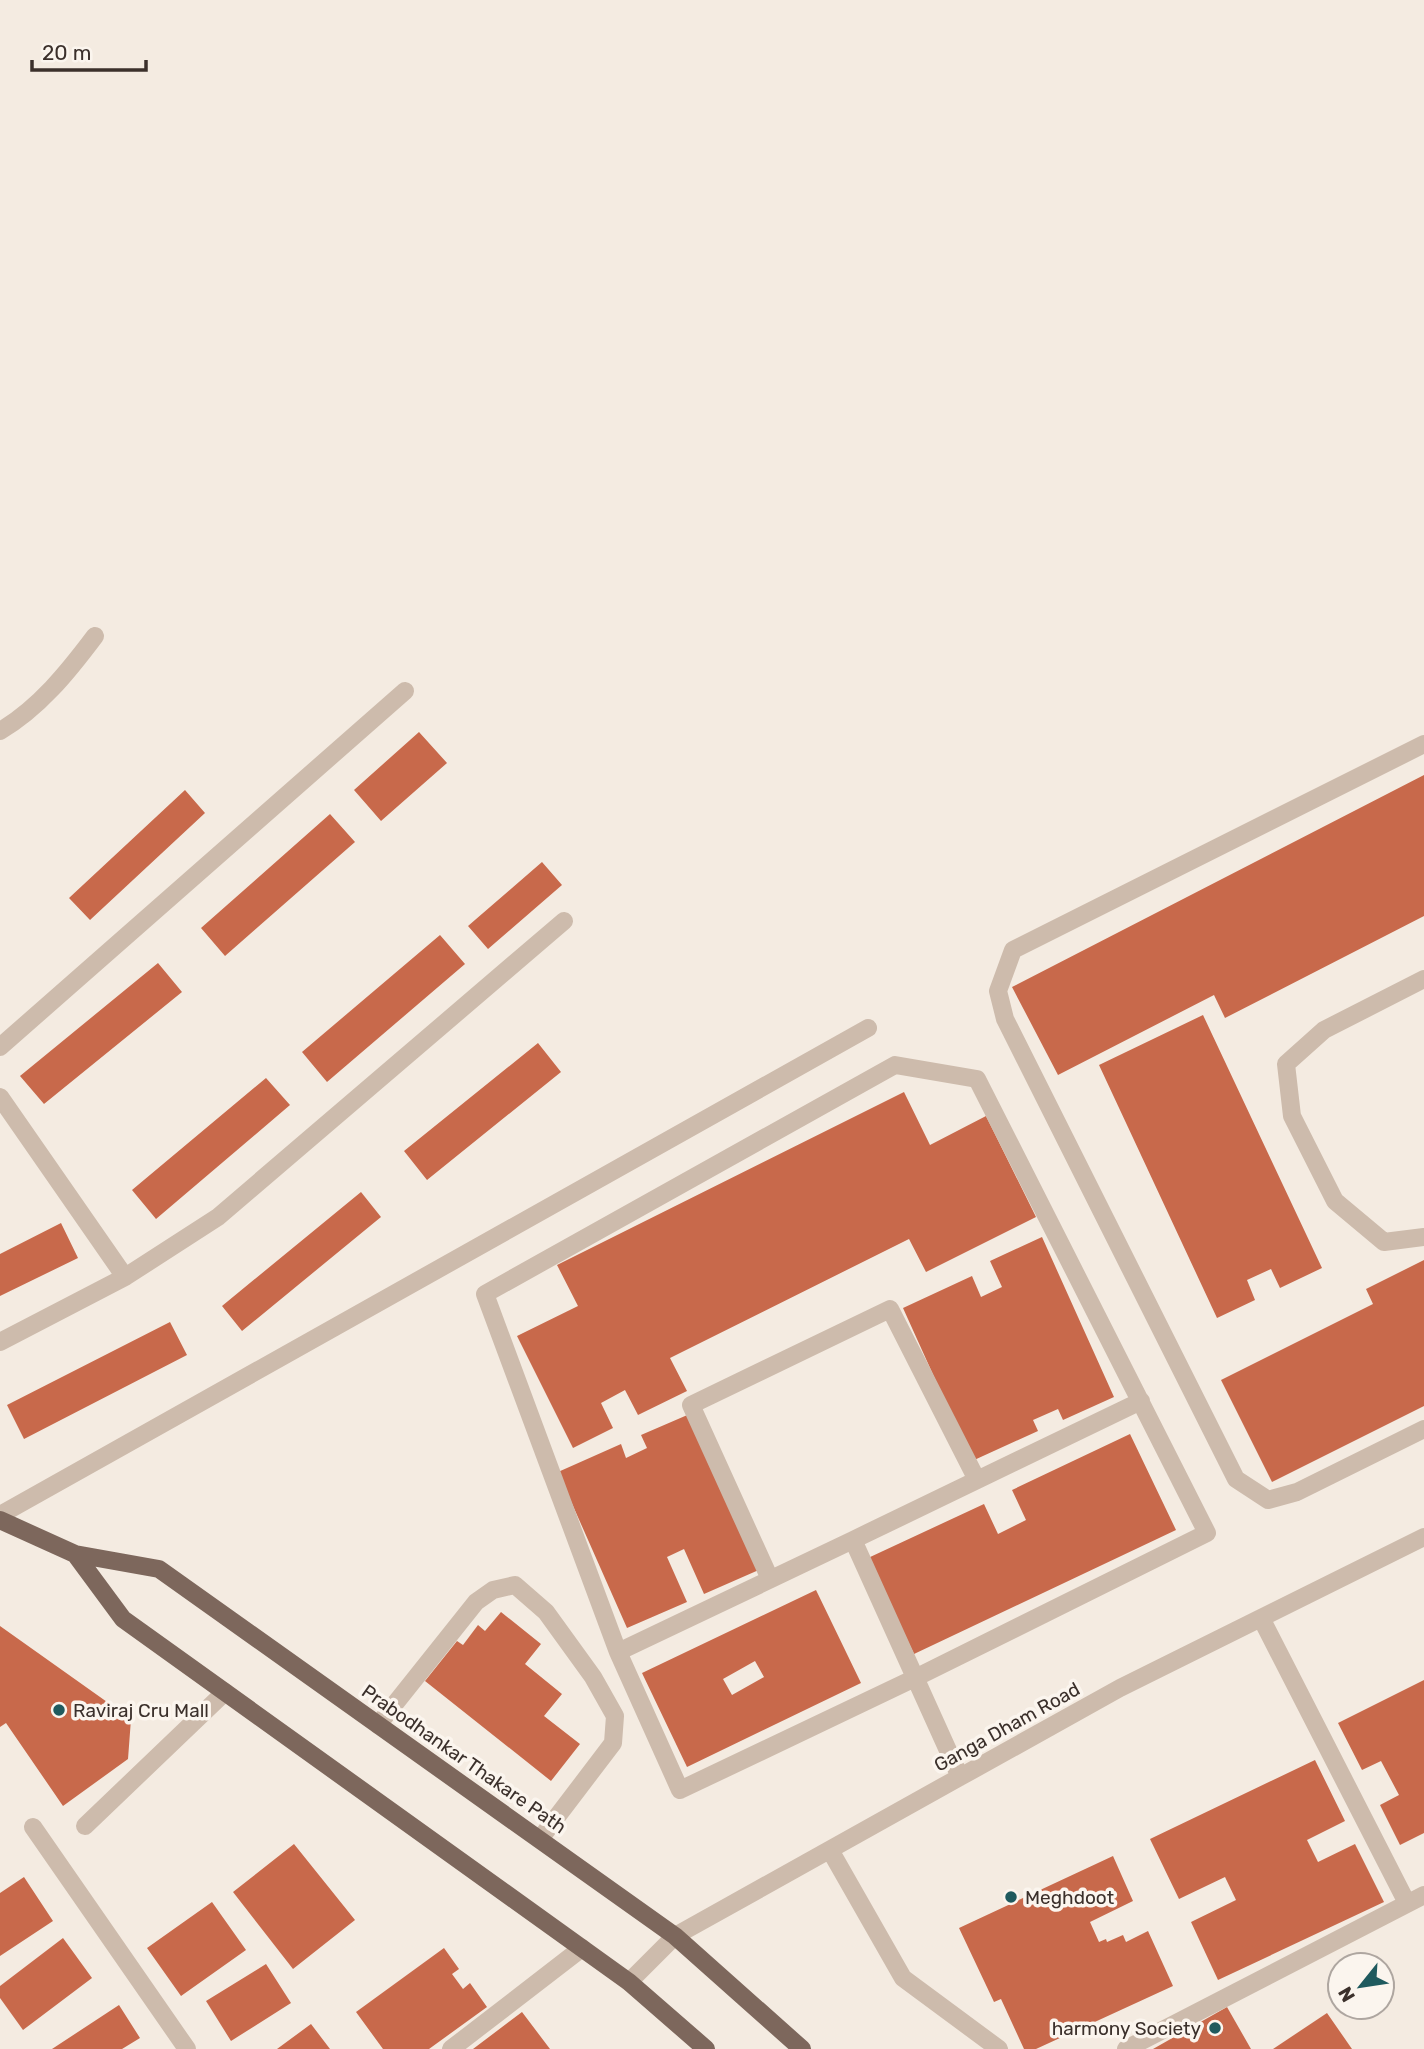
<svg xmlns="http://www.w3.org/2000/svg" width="1424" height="2049" viewBox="0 0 1424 2049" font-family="Rubik,sans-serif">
	<rect width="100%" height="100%" fill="#f4ebe1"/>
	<path fill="#c8694b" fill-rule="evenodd" d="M 419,732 L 447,763 L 381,821 L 354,790 Z
		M 1424,775 L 1424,916 L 1225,1018 L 1214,995 L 1058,1075 L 1012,987 Z
		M 185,790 L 205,813 L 90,920 L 69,898 Z
		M 330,814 L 355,842 L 225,956 L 201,928 Z
		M 542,862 L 562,885 L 488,949 L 468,926 Z
		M 440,935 L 465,964 L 327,1082 L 302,1052 Z
		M 158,963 L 182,992 L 44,1104 L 20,1076 Z
		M 1203,1015 L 1322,1268 L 1280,1288 L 1271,1269 L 1247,1280 L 1255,1300 L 1217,1318 L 1099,1065 Z
		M 538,1043 L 561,1072 L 427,1180 L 404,1151 Z
		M 266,1078 L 290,1105 L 156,1219 L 132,1190 Z
		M 904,1092 L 930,1145 L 986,1116 L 1036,1217 L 926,1272 L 909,1239 L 670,1358 L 687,1391 L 638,1415 L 625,1390 L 601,1403 L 613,1428 L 573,1448 L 517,1336 L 578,1306 L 557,1265 Z
		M 361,1192 L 381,1217 L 242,1331 L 222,1306 Z
		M 61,1223 L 78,1258 L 0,1296 L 0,1254 Z
		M 1042,1237 L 1114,1397 L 1063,1420 L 1058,1409 L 1033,1420 L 1038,1431 L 972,1461 L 903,1308 L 972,1276 L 981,1297 L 1002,1287 L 990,1261 Z
		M 1424,1260 L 1424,1406 L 1272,1482 L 1221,1380 L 1373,1304 L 1366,1289 Z
		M 170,1322 L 187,1355 L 24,1439 L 7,1405 Z
		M 692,1413 L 761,1569 L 704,1594 L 684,1549 L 667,1557 L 687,1602 L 627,1628 L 558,1472 L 621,1444 L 626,1458 L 647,1448 L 641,1435 Z
		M 1130,1434 L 1176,1530 L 914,1654 L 868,1558 L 984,1504 L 998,1534 L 1026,1520 L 1012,1490 Z
		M 816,1590 L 861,1683 L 687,1767 L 642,1673 ZM 755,1661 L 764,1677 L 732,1695 L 723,1679 Z
		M 501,1612 L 541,1644 L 525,1664 L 562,1694 L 544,1716 L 580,1744 L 551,1781 L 425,1681 L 457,1641 L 463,1645 L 478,1625 L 485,1631 Z
		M 0,1626 L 131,1719 L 128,1759 L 63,1806 L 6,1723 L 0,1727 Z
		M 1424,1680 L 1424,1833 L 1400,1845 L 1380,1805 L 1399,1795 L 1381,1761 L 1362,1770 L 1338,1723 Z
		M 1315,1760 L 1345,1821 L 1307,1840 L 1318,1862 L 1355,1844 L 1384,1902 L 1218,1980 L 1191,1922 L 1236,1900 L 1225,1877 L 1179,1899 L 1150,1839 Z
		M 294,1844 L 355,1920 L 293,1969 L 233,1892 Z
		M 1113,1856 L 1133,1901 L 1090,1922 L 1099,1942 L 1106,1939 L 1107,1942 L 1123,1935 L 1126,1942 L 1148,1931 L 1173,1986 L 1036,2049 L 1024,2049 L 1001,1999 L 994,2002 L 959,1928 Z
		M 24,1877 L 53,1921 L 0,1956 L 0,1893 Z
		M 212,1902 L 246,1950 L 181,1996 L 147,1948 Z
		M 63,1938 L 92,1978 L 23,2030 L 0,1998 L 0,1986 Z
		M 444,1948 L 459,1969 L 452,1974 L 463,1989 L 470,1983 L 487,2007 L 429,2049 L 383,2049 L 356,2012 Z
		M 266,1964 L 291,2003 L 231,2041 L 206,2001 Z
		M 119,2005 L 140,2038 L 122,2049 L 52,2049 Z
		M 1227,2007 L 1251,2049 L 1153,2049 Z
		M 522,2012 L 550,2049 L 473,2049 Z
		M 1327,2013 L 1352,2049 L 1273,2049 Z
		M 311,2024 L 330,2049 L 277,2049 Z"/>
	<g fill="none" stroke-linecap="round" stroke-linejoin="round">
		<path stroke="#cdbbac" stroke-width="18" d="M 0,731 C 39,708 68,672 95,636
			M 1424,744 L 1013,950 L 998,991 L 1005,1019 L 1236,1479 L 1268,1500 L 1297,1492 L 1424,1429
			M 1424,979 L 1324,1030 L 1286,1064 L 1292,1116 L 1335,1201 L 1384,1242 L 1424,1237
			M 0,1047 L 405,691
			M 0,1097 L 125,1277 L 0,1342
			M 125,1277 L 218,1217 L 564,921
			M 0,1515 L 868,1028
			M 853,1540 L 1141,1401
			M 770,1579 L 691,1405 L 890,1309 L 977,1480
			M 1261,1618 L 1407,1903
			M 618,1652 L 680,1790 L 915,1678 L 1207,1533 L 977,1079 L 895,1065 L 485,1294 L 618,1652 L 853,1540 C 889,1619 925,1698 960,1777
			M 378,1725 L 476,1602 L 493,1590 L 515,1585 L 546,1612 L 593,1677 L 615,1716 L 613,1743 L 540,1839
			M 85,1826 L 225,1692
			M 33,1827 L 187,2049
			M 830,1850 L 903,1978 L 999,2049
			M 629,1982 L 675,1936 L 960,1777 L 1120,1688 L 1424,1537
			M 451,2049 L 582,1948
			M 1126,2049 L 1424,1895"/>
		<path stroke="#7d675c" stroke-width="18" d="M 0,1520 L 75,1554 L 159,1569 L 675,1936 L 802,2049
			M 75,1554 L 123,1619 L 629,1982 L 706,2049"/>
	</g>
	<g fill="#1f5a5e" stroke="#fbf5ee" stroke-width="2.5">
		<circle cx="59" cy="1710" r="7"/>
		<circle cx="1011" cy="1897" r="7"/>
		<circle cx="1215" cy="2028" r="7"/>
	</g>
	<g text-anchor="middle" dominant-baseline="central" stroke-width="7" stroke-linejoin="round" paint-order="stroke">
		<g font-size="19" fill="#3b302b" stroke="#fbf5ee" text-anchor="start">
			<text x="73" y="1710">Raviraj Cru Mall</text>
			<text x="1025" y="1897">Meghdoot</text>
			<text x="1201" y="2028" text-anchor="end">harmony Society</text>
		</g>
		<g font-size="19" fill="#3b302b" stroke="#fbf5ee">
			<text transform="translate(1007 1727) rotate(-29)">Ganga Dham Road</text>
			<text transform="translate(464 1759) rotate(35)">Prabodhankar Thakare Path</text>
		</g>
	</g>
	<g transform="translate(1361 1986) rotate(240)"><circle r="33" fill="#fbf5ee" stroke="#aea6a0" stroke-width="2"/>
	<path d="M0-5L12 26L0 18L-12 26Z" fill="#1f5a5e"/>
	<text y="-10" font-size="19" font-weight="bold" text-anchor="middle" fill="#3b302b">N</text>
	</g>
	<path d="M32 60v10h114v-10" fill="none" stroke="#3b302b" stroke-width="3.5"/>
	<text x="42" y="60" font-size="21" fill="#3b302b" stroke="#fbf5ee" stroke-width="5" paint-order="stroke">20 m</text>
</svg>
